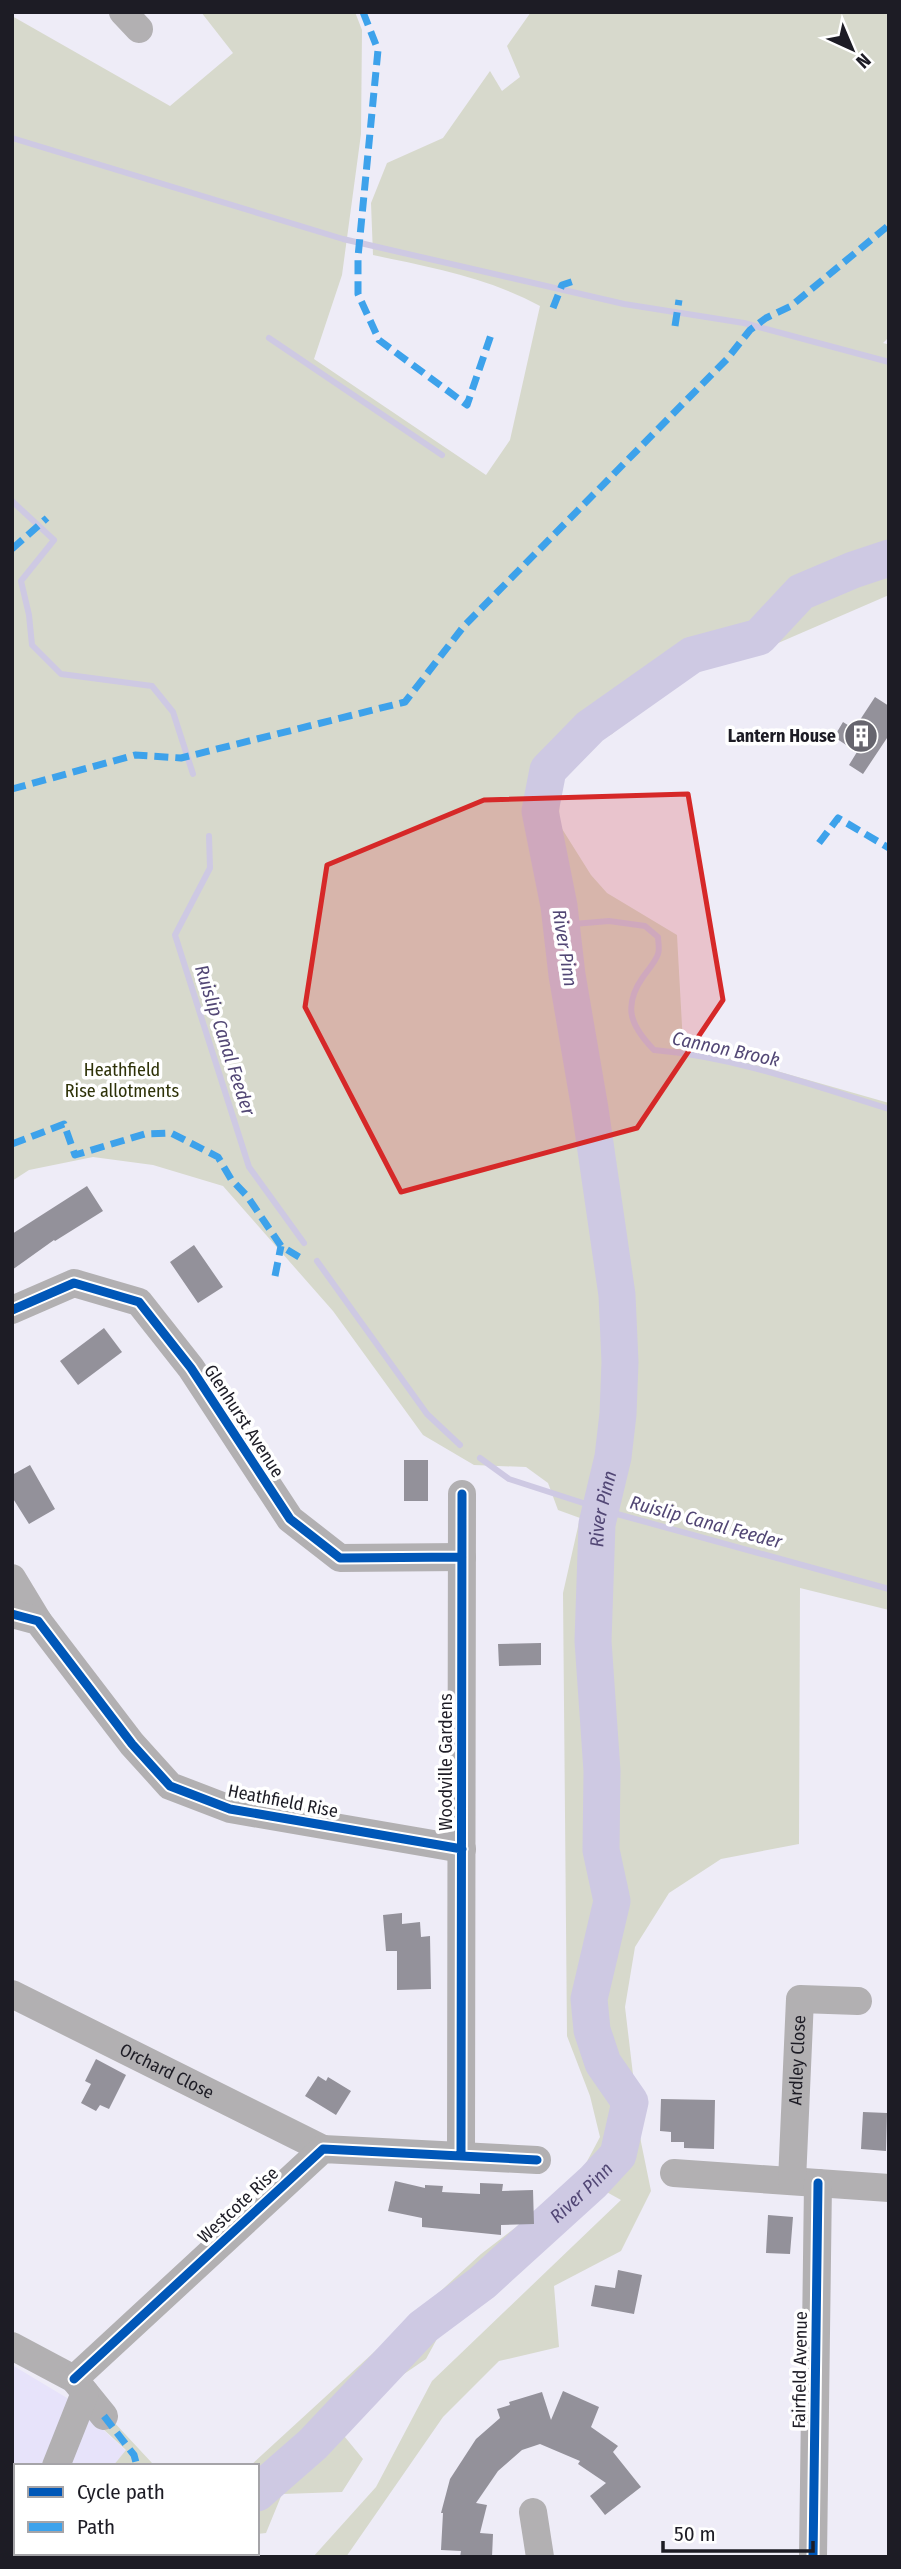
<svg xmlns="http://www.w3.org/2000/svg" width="901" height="2569" viewBox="0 0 901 2569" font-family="'Fira Sans Condensed',sans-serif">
	<rect width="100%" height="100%" fill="#eeecf7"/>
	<path fill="#e7e3fa" d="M 12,2365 L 72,2401 L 126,2451 L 113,2466 L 16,2466 L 16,2546 L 12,2549 Z"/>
	<path fill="#d7d9cc" d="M 201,12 L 355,12 L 362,30 L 361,134 L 342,275 L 314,359 L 486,475 L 510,440 L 540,306 C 489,278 430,267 373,255 L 371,203 L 387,163 L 443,138 L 490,71 L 502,91 L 520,77 L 507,46 L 531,12 L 889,12 L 889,337 L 883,343 L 887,344 L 889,342 L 889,595 L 755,653 L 672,681 L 612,734 L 582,750 L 560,774 L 559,824 L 591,875 L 607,893 L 677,935 L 683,1044 L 889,1103 L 889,1610 L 800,1588 L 799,1844 L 721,1859 L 669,1893 L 635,1947 L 625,2007 L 641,2142 L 651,2191 L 621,2251 L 554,2286 L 559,2347 L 499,2361 L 443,2417 L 346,2557 L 313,2557 L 376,2487 L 432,2381 L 621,2200 L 603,2190 L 494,2296 L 438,2337 L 426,2359 L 379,2391 L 340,2431 L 363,2459 L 342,2492 L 282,2494 L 266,2533 L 257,2534 L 257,2466 L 250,2466 L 481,2254 L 545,2205 L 584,2167 L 600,2137 L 590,2096 L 567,2036 L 563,1593 L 580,1518 L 558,1510 L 548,1483 L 526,1467 L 474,1465 L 423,1435 L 333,1311 L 223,1186 L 153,1165 L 93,1157 L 29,1170 L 12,1181 L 12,16 L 170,106 L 233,53 Z
		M 111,2419 L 152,2463 L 151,2466 L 113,2466 L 126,2450 L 101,2427 Z"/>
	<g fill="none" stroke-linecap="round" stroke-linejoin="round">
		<path stroke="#cec9e3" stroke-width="6" d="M 12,138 L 343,239 L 624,304 L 744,323 L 889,362
			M 269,338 L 442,455
			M 12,501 L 54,540 L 21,581 L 29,615 L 32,645 L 61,674 L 152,686 L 173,712 L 193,774
			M 209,836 L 210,868 L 175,935 L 249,1167 L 304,1243
			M 562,925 L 609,921 L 645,926 L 658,937 C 658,942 660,949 658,954 C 656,961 648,970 643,977 C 622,1007 631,1026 654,1050 C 735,1057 812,1085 889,1109
			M 317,1261 L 427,1414 L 460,1445
			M 480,1458 L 509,1479 L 617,1514 L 889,1589"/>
		<g stroke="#cec9e3" stroke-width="37">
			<path id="s1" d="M 257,2493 L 313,2444 L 423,2327 L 482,2283 L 593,2182 L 618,2155 L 630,2102 L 603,2063 L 592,2030 L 589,1999 L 612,1901 L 601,1850 L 602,1771 L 593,1641 L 597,1524 L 613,1457 L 618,1414 L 620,1362 L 617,1295 L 590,1109 L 567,975 L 559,906 L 540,811 L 548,770 L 590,727 L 692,655 L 759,637 L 801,592 L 853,570 L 889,558"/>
			<path d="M 186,2557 L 190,2553"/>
		</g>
	</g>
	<path fill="#93919a" d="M 875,697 L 889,706 L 889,735 L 863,774 L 849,765 L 857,752 L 834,737 L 843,722 L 854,729 Z
		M 87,1186 L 103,1211 L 55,1241 L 54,1240 L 12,1270 L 12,1234 Z
		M 194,1245 L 223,1287 L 198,1303 L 170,1262 Z
		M 104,1328 L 122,1352 L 78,1385 L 60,1361 Z
		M 404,1460 L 428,1460 L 428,1501 L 404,1501 Z
		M 30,1465 L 55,1509 L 29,1524 L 12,1497 L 12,1475 Z
		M 541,1643 L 541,1665 L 499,1666 L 498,1644 Z
		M 402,1913 L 402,1924 L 420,1922 L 421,1937 L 430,1936 L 431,1989 L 397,1990 L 397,1951 L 386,1951 L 383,1915 Z
		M 96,2059 L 126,2075 L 109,2109 L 100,2105 L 96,2111 L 81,2103 L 91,2084 L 85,2081 Z
		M 318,2076 L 326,2081 L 328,2077 L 351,2091 L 336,2115 L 305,2096 Z
		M 661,2099 L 715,2100 L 714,2149 L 684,2148 L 684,2142 L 671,2142 L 671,2132 L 660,2131 Z
		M 863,2112 L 887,2113 L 886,2151 L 861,2149 Z
		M 395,2181 L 425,2188 L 425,2185 L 443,2186 L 442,2192 L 480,2194 L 480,2183 L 503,2184 L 502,2191 L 533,2190 L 534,2224 L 501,2225 L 501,2235 L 422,2227 L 422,2218 L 388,2211 Z
		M 768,2215 L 793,2217 L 790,2254 L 766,2253 Z
		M 618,2270 L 642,2275 L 634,2314 L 591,2306 L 595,2285 L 615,2288 Z
		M 563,2391 L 599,2407 L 591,2427 L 618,2446 L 613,2452 L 641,2487 L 605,2515 L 590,2496 L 606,2483 L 578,2464 L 580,2461 L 540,2444 L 522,2450 L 498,2471 L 476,2503 L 487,2505 L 480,2533 L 493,2534 L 492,2557 L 460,2557 L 461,2551 L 441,2550 L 443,2513 L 441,2513 L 450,2479 L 476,2439 L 500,2418 L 497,2409 L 510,2405 L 509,2402 L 542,2392 L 551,2420 Z"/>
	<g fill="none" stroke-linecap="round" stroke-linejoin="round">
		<g stroke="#b2b0b2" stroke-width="28">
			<path d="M 123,12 L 139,29"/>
			<path d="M 12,1310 L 74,1283 L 139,1302 L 191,1368 L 290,1519 L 340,1558 L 462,1557"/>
			<path d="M 12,1578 L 38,1621"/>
			<path d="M 12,1614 L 38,1621 L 132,1744 L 170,1786 L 230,1809 L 462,1849"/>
			<path id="s2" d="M 12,1994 L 323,2149"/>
			<path d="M 461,2156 L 462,1494"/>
			<path d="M 674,2173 L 889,2188"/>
			<path id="s3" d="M 792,2181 L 800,1999 L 858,2001"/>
			<path d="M 12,2346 L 74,2379 L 104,2416"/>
			<path d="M 74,2379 L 323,2149 L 537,2160"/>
			<path d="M 56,2466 L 85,2393"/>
			<path d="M 533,2512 L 540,2557"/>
			<path d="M 813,2557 L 818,2183"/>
		</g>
		<path stroke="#3da2eb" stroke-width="7" stroke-dasharray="14 7" stroke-linecap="butt" d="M 363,12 L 378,50 L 358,257 L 358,294 L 379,340 L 467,405 L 492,332
			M 553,308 L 562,285 L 577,280
			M 675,326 L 679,300
			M 12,549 L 47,518
			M 12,789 L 135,755 L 181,758 L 405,702 L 464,626 L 727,359 L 750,330 L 766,318 L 791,306 L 889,225
			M 819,843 L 838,818 L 889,848
			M 12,1144 L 64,1124 L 75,1155 L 145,1134 L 171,1133 L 218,1157 L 231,1179 L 247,1196 L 281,1246 L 301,1258
			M 275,1276 L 281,1246
			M 104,2416 L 134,2455 L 137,2466
			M 12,2528 L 16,2524
			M 99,2557 L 103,2553"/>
		<g stroke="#fff" stroke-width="13">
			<path id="cycleway" d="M 12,1310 L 74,1283 L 139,1302 L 191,1368 L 290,1519 L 340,1558 L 462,1557
				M 12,1614 L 38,1621 L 132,1744 L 170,1786 L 230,1809 L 462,1849
				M 461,2156 L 462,1494
				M 74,2379 L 323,2149 L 537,2160
				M 813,2557 L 818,2183"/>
		</g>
		<use href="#cycleway" stroke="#0057b8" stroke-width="9"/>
	</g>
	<path fill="#d62828" fill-opacity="0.2" stroke="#d62828" stroke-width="5" stroke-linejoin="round" d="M 688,794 L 723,1000 L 637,1128 L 401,1192 L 305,1007 L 327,865 L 484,800 Z"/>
	<defs>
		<g id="building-disc" transform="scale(1.75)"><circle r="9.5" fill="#66656e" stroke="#fff"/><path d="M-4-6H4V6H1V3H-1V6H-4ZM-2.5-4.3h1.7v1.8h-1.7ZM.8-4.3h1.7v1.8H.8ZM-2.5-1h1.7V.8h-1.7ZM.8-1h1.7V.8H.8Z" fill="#fff"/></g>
	</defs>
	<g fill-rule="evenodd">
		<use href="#building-disc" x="861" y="736"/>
	</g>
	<g text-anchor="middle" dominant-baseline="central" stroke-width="7" stroke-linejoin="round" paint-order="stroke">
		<g font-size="18" font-weight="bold" fill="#1d1c25" stroke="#fff" text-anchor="end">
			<text x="836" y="736">Lantern House</text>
		</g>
		<g font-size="18" fill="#2e3208" stroke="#fff">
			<text x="122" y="1070">Heathfield<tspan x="122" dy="21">Rise allotments</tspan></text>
		</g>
		<g font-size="18" fill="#1d1c25" stroke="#fff">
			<text transform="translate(244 1421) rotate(57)">Glenhurst Avenue</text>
			<text transform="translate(446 1762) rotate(-90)">Woodville Gardens</text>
			<text transform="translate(283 1801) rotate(11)">Heathfield Rise</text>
			<text stroke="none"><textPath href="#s3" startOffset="121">Ardley Close</textPath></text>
			<text stroke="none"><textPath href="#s2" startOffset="173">Orchard Close</textPath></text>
			<text transform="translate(238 2205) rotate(-43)">Westcote Rise</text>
			<text transform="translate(800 2370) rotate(-89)">Fairfield Avenue</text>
		</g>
		<g font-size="19" font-style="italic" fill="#524775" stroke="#fff">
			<text transform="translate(565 948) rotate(81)">River Pinn</text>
			<text transform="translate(225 1040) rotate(72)">Ruislip Canal Feeder</text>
			<text transform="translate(726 1049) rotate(12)">Cannon Brook</text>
			<text stroke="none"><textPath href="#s1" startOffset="1158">River Pinn</textPath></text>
			<text transform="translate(706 1522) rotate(15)">Ruislip Canal Feeder</text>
			<text stroke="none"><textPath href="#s1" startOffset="443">River Pinn</textPath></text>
		</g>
	</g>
	<rect width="901" height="2569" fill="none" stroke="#1d1c25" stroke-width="28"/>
	<rect x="14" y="2464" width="245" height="91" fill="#ffffff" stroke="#a5a4a8" stroke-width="2"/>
	<rect x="28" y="2487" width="35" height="10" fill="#0057b8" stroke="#a5a4a8" stroke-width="2"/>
	<text x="77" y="2499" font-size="21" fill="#1d1c25">Cycle path</text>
	<rect x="28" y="2522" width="35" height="10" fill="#3da2eb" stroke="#a5a4a8" stroke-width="2"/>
	<text x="77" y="2534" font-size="21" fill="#1d1c25">Path</text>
	<g transform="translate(852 49) rotate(136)" stroke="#ffffff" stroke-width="5" paint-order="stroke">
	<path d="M0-5L12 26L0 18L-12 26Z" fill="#1d1c25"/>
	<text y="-10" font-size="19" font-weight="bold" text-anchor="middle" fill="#1d1c25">N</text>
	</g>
	<path d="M663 2541v10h150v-10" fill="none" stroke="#1d1c25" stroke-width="3.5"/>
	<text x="674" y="2541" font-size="21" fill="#1d1c25" stroke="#ffffff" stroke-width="5" paint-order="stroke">50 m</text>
</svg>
